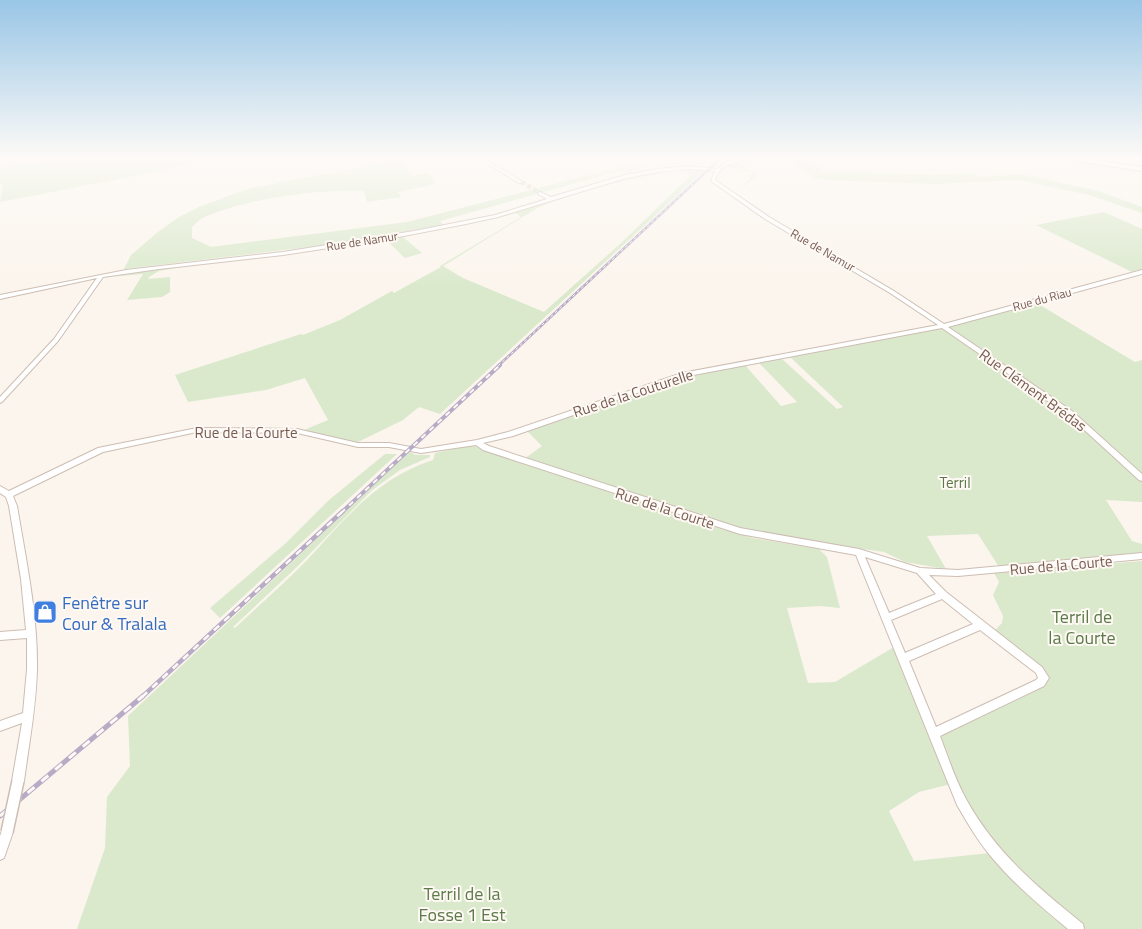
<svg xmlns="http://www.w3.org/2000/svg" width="1142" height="929" viewBox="0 0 1142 929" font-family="'Titillium Web',sans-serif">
	<rect width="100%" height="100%" fill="#fbf5ed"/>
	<path fill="#dae9cc" d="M 95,157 L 168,157 L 205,160 L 170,169 L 0,202 L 3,184 L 0,184 L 0,167 Z
		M 759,157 L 806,157 L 803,158 L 823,171 L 935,175 L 972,173 L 978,177 L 1021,174 L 1098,191 L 1142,207 L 1142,213 L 1089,195 L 1019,180 L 935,184 L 825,180 L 814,178 L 787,159 L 740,163 L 757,175 L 744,186 L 727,189 L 742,186 L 751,178 L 748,177 L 752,173 L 727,167 L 729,163 Z
		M 399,160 L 413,176 L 428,173 L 436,184 L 398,192 L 401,197 L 367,202 L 364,191 C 319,189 249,198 207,216 C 201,218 196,223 192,227 L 192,238 L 211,247 L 407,222 L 624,166 L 630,168 L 625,169 L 626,170 L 640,166 L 642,168 L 626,172 L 622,170 L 440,221 L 443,225 L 310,247 L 124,269 L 131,255 L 158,232 L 179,217 L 201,206 L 251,188 Z
		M 703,167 L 707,168 L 440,414 L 419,407 L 403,420 L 356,443 L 304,430 L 328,420 L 305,378 L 266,390 L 188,402 L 175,375 L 301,334 L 303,335 L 340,320 L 392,291 L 394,293 L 441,267 L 440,266 L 521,217 L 516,213 L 403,237 L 422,253 L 405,258 L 384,238 L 499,217 L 582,191 L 539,207 L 443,266 L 463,278 L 544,312 L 621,243 L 691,175 L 681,171 L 669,171 L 589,189 L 646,174 Z
		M 1104,212 L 1142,229 L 1142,269 L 1132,272 L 1036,225 Z
		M 197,264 L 159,271 L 149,277 L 148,279 L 170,277 L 170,292 L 162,297 L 127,300 L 143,274 L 108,277 Z
		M 1035,302 L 1135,362 L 1142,360 L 1142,476 L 1072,413 L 950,328 L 950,326 Z
		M 941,328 L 1064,410 L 1142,481 L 1142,502 L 1106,500 L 1132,541 L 1142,544 L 1142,553 L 999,567 L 978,534 L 927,536 L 946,569 L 905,562 L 884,552 L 760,534 L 524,459 L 542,446 L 526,430 L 682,376 L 745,365 L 781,406 L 797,402 L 758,362 L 781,358 L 837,409 L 843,407 L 789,356 Z
		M 471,445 L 708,525 L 753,538 L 819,549 L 827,557 L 840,608 L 820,606 L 787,608 L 808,683 L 835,682 L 894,647 L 921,717 L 951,784 L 919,792 L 889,811 L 914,861 L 990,853 L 1074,929 L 77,929 L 105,848 L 107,797 L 130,766 L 128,716 L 409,452 L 416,455 L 430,455 L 430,457 L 400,470 L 371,491 L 299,565 L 233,627 L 235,628 C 259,605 284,584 307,560 C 346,518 377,478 433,460 L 435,453 Z
		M 385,454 L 397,454 L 220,618 L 210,608 L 286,543 L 329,500 Z
		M 1142,561 L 1142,929 L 1083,929 L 1012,868 L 968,807 L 937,734 L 1047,682 L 1048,678 L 993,632 L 1002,623 L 1003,616 L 993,595 L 999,582 L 994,573 Z"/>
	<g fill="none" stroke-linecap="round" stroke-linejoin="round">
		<path stroke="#dacec6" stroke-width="4.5" stroke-dasharray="4.5 2.5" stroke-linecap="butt" d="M 521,182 L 540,193"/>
		<g stroke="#cdbdb3" stroke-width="2">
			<path id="street" d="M 476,157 L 481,157 L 523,182 L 519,183 Z
				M 747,157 L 758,157 C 741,164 723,158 715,180 L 769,217 L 894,291 L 944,324 L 1142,270 L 1142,274 L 948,327 L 1072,411 L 1142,474 L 1142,481 L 1139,480 L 1068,415 L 942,328 L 683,377 L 513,436 L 483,443 L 489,446 L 740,528 L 859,549 L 920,568 L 958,570 L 1142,553 L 1142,559 L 958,576 L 929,575 L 946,592 L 1042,667 L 1049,678 L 1044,686 L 940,736 C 948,757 955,779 966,799 C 995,852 1037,887 1083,924 L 1084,929 L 1068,929 C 1042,907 1016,886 994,860 C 979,843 968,824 957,805 L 856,555 L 740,534 L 483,450 L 476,445 L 421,453 L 389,447 L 358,447 L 297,433 L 197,432 L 103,452 L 13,496 L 17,506 C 26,560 38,615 37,670 C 36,707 29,744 24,781 L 22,785 L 18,787 L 14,785 L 12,781 L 22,723 L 0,731 L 0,721 L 23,713 L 27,669 L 27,638 L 0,640 L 0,632 L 26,630 L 21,579 L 9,506 L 6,497 L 0,493 L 0,486 L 9,491 L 98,448 L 197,428 L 297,429 L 358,443 L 389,443 L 421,449 L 477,440 L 508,432 L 682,373 L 938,325 L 890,293 L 765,219 L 711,181 L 715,171 L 689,169 L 658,172 L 626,178 L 498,217 L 466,224 L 388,239 L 283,255 L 159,269 L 103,277 L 58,341 L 2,402 L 0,403 L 0,397 L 54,339 L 97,278 L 0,299 L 0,295 L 126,270 L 283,252 L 414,231 L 495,215 L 547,199 L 538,194 L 538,193 L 540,192 L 551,197 L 625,175 L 658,169 L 689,166 L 717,169 L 729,161 ZM 865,557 L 917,573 L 936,594 L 889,613 ZM 942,599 L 973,624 L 905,653 L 891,620 ZM 980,630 L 1036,673 L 1038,678 L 1036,680 L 936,727 L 909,661 Z
				M 7,826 L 11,828 L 13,832 L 4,858 L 0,860 L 0,836 L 3,828 Z"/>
		</g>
		<g stroke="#d3beb3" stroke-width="3">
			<path id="secondary" d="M 1053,157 L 1069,157 L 1142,167 L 1142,171 Z"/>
		</g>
		<use href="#street" fill="#fff" fill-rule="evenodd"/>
		<use href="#secondary" fill="#fff" fill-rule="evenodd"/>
		<g stroke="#b7abc6" stroke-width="2.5">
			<path id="rail-far3" d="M 498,366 L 722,157"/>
		</g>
		<g stroke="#b7abc6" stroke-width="4">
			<path id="rail-far2" d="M 341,513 L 500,365"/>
		</g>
		<g stroke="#b7abc6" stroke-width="4.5">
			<path id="rail-far1" d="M 142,697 L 343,511"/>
		</g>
		<g stroke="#b7abc6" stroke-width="5">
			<path id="rail" d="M 0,816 L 143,696"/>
		</g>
		<use href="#rail-far3" stroke="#fef9f4" stroke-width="1" stroke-dasharray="3" stroke-linecap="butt"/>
		<use href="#rail-far2" stroke="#fef9f4" stroke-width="2" stroke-dasharray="5.5" stroke-linecap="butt"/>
		<use href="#rail-far1" stroke="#fef9f4" stroke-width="2.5" stroke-dasharray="7" stroke-linecap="butt"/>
		<use href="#rail" stroke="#fef9f4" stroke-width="3" stroke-dasharray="9" stroke-linecap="butt"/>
		<g stroke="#cdbdb3" stroke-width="14" stroke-linecap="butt">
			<path id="street-bridge" d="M 7,832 L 18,781"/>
		</g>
		<use href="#street-bridge" stroke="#fff" stroke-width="11"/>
	</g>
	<linearGradient id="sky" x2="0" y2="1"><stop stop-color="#99c6e6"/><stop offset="0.55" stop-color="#fdfaf7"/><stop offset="1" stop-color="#fdfaf7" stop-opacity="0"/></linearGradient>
	<rect width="1142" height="287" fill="url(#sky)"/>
	<defs>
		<g id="shop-square" transform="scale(1.25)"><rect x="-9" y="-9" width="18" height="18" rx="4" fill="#3f7fe0" stroke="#fef9f4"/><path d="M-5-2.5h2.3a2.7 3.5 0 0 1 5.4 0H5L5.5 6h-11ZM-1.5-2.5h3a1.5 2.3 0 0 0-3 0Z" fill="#fff"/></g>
	</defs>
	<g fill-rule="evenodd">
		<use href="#shop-square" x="45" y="612"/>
	</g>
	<g text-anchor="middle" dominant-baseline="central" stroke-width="4" stroke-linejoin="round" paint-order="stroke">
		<g font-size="12" fill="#765b51" stroke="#fef9f4">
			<text transform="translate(362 241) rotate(-9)">Rue de Namur</text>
			<text transform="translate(823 250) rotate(30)">Rue de Namur</text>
			<text transform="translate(1042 299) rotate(-15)">Rue du Riau</text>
		</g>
		<g font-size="15" fill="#765b51" stroke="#fef9f4">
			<text transform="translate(1033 390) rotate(36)">Rue Clément Brédas</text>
			<text transform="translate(633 393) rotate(-18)">Rue de la Couturelle</text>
			<text x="246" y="432">Rue de la Courte</text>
			<text transform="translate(665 508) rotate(18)">Rue de la Courte</text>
			<text transform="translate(1061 565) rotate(-5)">Rue de la Courte</text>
		</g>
		<g font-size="15" fill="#5c7a49" stroke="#fef9f4">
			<text x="955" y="482">Terril</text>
		</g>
		<g font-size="18" fill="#366cbe" stroke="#fef9f4" text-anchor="start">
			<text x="62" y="602">Fenêtre sur<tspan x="62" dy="21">Cour &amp; Tralala</tspan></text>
		</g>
		<g font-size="18" fill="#5c7a49" stroke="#fef9f4">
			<text x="1082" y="616">Terril de<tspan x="1082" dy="21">la Courte</tspan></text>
			<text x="462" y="893">Terril de la<tspan x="462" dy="21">Fosse 1 Est</tspan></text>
		</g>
	</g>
</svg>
